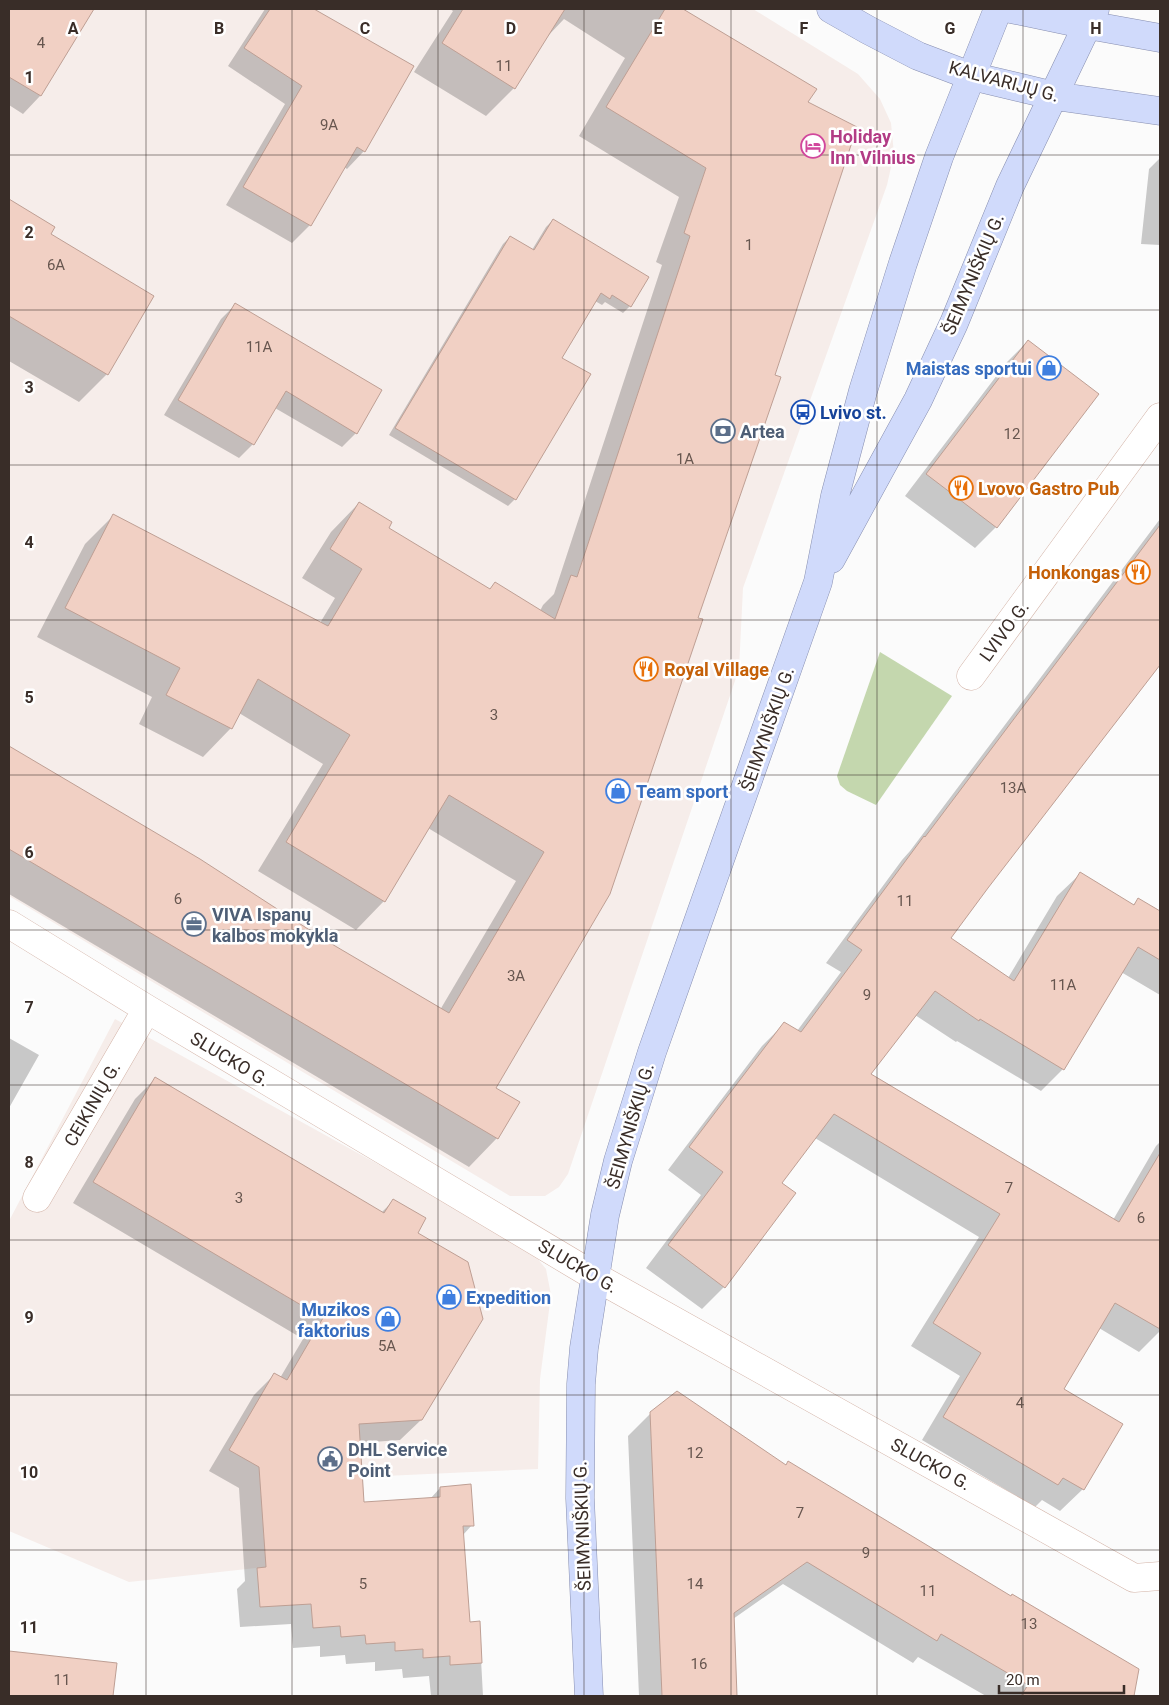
<svg xmlns="http://www.w3.org/2000/svg" width="1169" height="1705" viewBox="0 0 1169 1705" font-family="Roboto,sans-serif">
	<rect width="100%" height="100%" fill="#fbfbfb"/>
	<path fill="#f6edea" d="M 9,9 L 753,9 L 858,74 L 880,99 L 891,123 L 894,154 L 887,185 L 743,588 L 739,669 L 568,1174 L 559,1187 L 545,1196 L 510,1196 L 9,896 Z
		M 115,1019 L 528,1247 L 546,1269 L 551,1295 L 540,1379 L 538,1469 L 363,1477 L 365,1520 L 294,1565 L 257,1568 L 129,1582 L 9,1531 L 9,1221 Z"/>
	<path fill="#c4d7ae" d="M 880,652 L 952,696 L 876,805 L 847,791 L 840,785 L 837,776 Z"/>
	<path fill="#0003" d="M 9,9 L 92,9 L 40,96 L 23,114 L 9,105 Z
		M 265,9 L 312,9 L 412,67 L 364,151 L 347,169 L 344,167 L 310,225 L 292,243 L 226,205 L 285,104 L 228,66 Z
		M 450,9 L 681,9 L 815,89 L 807,103 L 494,1088 L 497,1138 L 469,1167 L 9,894 L 9,748 L 200,860 L 324,941 L 440,1010 L 516,881 L 428,828 L 384,901 L 356,930 L 258,871 L 323,764 L 239,713 L 231,728 L 203,757 L 139,724 L 152,697 L 37,637 L 85,544 L 114,515 L 320,623 L 335,598 L 302,578 L 331,532 L 359,503 L 387,528 L 489,590 L 495,584 L 540,611 L 543,605 L 554,594 L 662,265 L 656,262 L 679,197 L 579,136 L 625,58 L 564,19 L 545,39 L 514,88 L 486,116 L 414,72 L 453,11 Z
		M 1160,158 L 1160,245 L 1141,244 L 1149,169 Z
		M 9,201 L 54,227 L 49,234 L 107,374 L 79,402 L 9,361 Z
		M 553,220 L 647,277 L 630,306 L 623,313 L 605,302 L 602,305 L 595,301 L 561,358 L 515,499 L 508,506 L 389,435 L 503,244 L 510,237 L 532,250 L 546,227 Z
		M 235,305 L 356,433 L 342,447 L 275,408 L 253,444 L 239,458 L 164,415 L 221,319 Z
		M 1028,341 L 1097,394 L 996,527 L 975,548 L 905,496 L 1007,362 Z
		M 1160,519 L 1160,663 L 987,887 L 949,938 L 1008,978 L 1057,896 L 1080,874 L 1133,905 L 1138,900 L 1160,913 L 1160,995 L 1121,972 L 1063,1069 L 1041,1091 L 957,1041 L 956,1042 L 915,1015 L 869,1075 L 1113,1220 L 1156,1146 L 1160,1142 L 1160,1331 L 1139,1352 L 1099,1328 L 1063,1390 L 1083,1489 L 1060,1511 L 1042,1500 L 1035,1507 L 922,1440 L 960,1376 L 911,1346 L 979,1237 L 815,1138 L 781,1183 L 724,1287 L 702,1309 L 646,1268 L 701,1195 L 668,1170 L 762,1046 L 784,1024 L 797,1031 L 841,972 L 826,963 L 902,860 L 910,851 Z
		M 9,1038 L 39,1055 L 9,1108 Z
		M 155,1079 L 381,1213 L 393,1201 L 416,1233 L 421,1420 L 400,1440 L 359,1443 L 363,1504 L 430,1499 L 440,1488 L 472,1525 L 463,1535 L 469,1623 L 479,1622 L 483,1696 L 431,1696 L 429,1676 L 403,1678 L 402,1669 L 375,1671 L 375,1662 L 346,1664 L 345,1655 L 320,1657 L 320,1646 L 293,1648 L 291,1624 L 240,1627 L 237,1589 L 245,1581 L 239,1488 L 209,1471 L 254,1395 L 274,1375 L 280,1378 L 303,1339 L 73,1203 L 135,1099 Z
		M 651,1413 L 785,1466 L 1138,1670 L 1132,1696 L 986,1696 L 918,1657 L 913,1663 L 783,1584 L 733,1619 L 736,1696 L 639,1696 L 628,1436 Z
		M 9,1652 L 115,1664 L 112,1696 L 9,1696 Z"/>
	<path fill="#f1d0c4" stroke="#be9f94" d="M 9,9 L 94,9 L 41,96 L 9,77 Z
		M 270,9 L 314,9 L 414,66 L 365,152 L 357,147 L 311,226 L 243,187 L 302,86 L 244,48 Z
		M 463,9 L 565,9 L 515,89 L 442,43 Z
		M 665,9 L 683,9 L 817,89 L 808,102 L 857,127 L 775,375 L 781,377 L 698,618 L 703,619 L 610,894 L 496,1088 L 520,1102 L 498,1139 L 9,849 L 9,746 L 200,859 L 325,940 L 449,1013 L 544,852 L 449,795 L 385,902 L 286,842 L 350,735 L 258,679 L 232,729 L 166,695 L 180,668 L 65,608 L 113,514 L 328,626 L 362,569 L 330,549 L 359,502 L 392,522 L 389,528 L 490,589 L 495,582 L 555,619 L 571,575 L 577,577 L 690,236 L 684,233 L 706,168 L 606,107 Z
		M 9,199 L 55,227 L 51,234 L 154,296 L 108,375 L 9,316 Z
		M 553,219 L 649,277 L 631,307 L 612,295 L 610,299 L 601,293 L 562,358 L 591,374 L 516,500 L 395,428 L 510,236 L 534,250 Z
		M 235,303 L 382,390 L 357,434 L 286,391 L 254,445 L 178,400 Z
		M 1028,340 L 1099,394 L 997,528 L 926,474 Z
		M 1160,525 L 1160,665 L 988,888 L 951,938 L 1014,981 L 1080,872 L 1134,905 L 1138,898 L 1160,911 L 1160,960 L 1138,947 L 1064,1070 L 980,1019 L 979,1021 L 935,991 L 871,1074 L 1119,1222 L 1160,1153 L 1160,1329 L 1115,1303 L 1064,1389 L 1123,1424 L 1084,1490 L 1063,1478 L 1058,1485 L 943,1417 L 981,1353 L 933,1323 L 1000,1214 L 834,1114 L 782,1183 L 796,1193 L 725,1288 L 668,1245 L 723,1172 L 689,1147 L 784,1022 L 801,1032 L 862,950 L 847,940 L 924,836 L 925,837 Z
		M 155,1077 L 384,1213 L 393,1199 L 426,1218 L 418,1233 L 468,1262 L 483,1319 L 422,1420 L 359,1424 L 364,1502 L 440,1497 L 440,1487 L 471,1484 L 474,1526 L 463,1526 L 470,1622 L 480,1621 L 482,1663 L 450,1665 L 450,1656 L 423,1658 L 423,1649 L 395,1651 L 395,1642 L 366,1644 L 365,1635 L 341,1637 L 340,1626 L 313,1628 L 311,1604 L 260,1607 L 257,1568 L 266,1567 L 259,1467 L 229,1450 L 274,1373 L 287,1380 L 323,1318 L 93,1182 Z
		M 677,1391 L 786,1465 L 788,1461 L 1011,1596 L 1012,1594 L 1139,1669 L 1134,1696 L 1021,1696 L 1028,1685 L 941,1634 L 937,1641 L 807,1562 L 734,1613 L 737,1696 L 662,1696 L 650,1412 Z
		M 9,1651 L 117,1663 L 113,1696 L 9,1696 Z"/>
	<g fill="none" stroke-linecap="round" stroke-linejoin="round">
		<g stroke="#d3b3a7" stroke-width="29">
			<path id="minor" d="M 971,676 L 1160,417
				M 9,924 L 147,1009 L 596,1277 L 1134,1578 L 1160,1576
				M 37,1198 L 147,1009"/>
		</g>
		<g stroke="#878eaf" stroke-width="29">
			<path id="major" d="M 831,9 L 868,30 L 918,56 L 971,76 L 1055,96 L 1160,111
				M 1011,9 L 1088,25 L 1160,38
				M 831,559 L 918,400 L 954,323 L 1010,186 L 1095,9
				M 589,1696 L 580,1498 L 581,1384 L 584,1348 L 605,1215 L 618,1161 L 652,1052 L 818,582 L 835,496 L 863,391 L 903,263 L 939,157 L 998,9"/>
		</g>
		<use href="#minor" stroke="#fff" stroke-width="28"/>
		<use href="#major" stroke="#d0dafb" stroke-width="28"/>
	</g>
	<path fill="none" stroke="#392d28" stroke-width="1" stroke-opacity="0.55" d="M 146,9 L 146,1696M 292,9 L 292,1696M 438,9 L 438,1696M 584,9 L 584,1696M 731,9 L 731,1696M 877,9 L 877,1696M 1023,9 L 1023,1696M 9,155 L 1160,155M 9,310 L 1160,310M 9,465 L 1160,465M 9,620 L 1160,620M 9,775 L 1160,775M 9,930 L 1160,930M 9,1085 L 1160,1085M 9,1240 L 1160,1240M 9,1395 L 1160,1395M 9,1550 L 1160,1550"/>
	<defs>
		<g id="hotel-ring" transform="scale(1.25)"><circle r="9.5" fill="#fff" stroke="#d1479c" stroke-width="1.5"/><path d="M-6-4.5h1.5V1H6V5H4.5V3h-9V5H-6ZM-4 0a1.8 1.8 0 1 1 3.6 0ZM.5 0V-2.5h3Q6-2.5 6 0Z" fill="#d1479c"/></g>
		<g id="shop-ring" transform="scale(1.25)"><circle r="9.5" fill="#fff" stroke="#3f7fe0" stroke-width="1.5"/><path d="M-5-2.5h2.3a2.7 3.5 0 0 1 5.4 0H5L5.5 6h-11ZM-1.5-2.5h3a1.5 2.3 0 0 0-3 0Z" fill="#3f7fe0"/></g>
		<g id="bus-ring" transform="scale(1.25)"><circle r="9.5" fill="#fff" stroke="#1a4fb4" stroke-width="1.5"/><path d="M-5-6H5V4H4V6H2V4H-2V6H-4V4H-5ZM-3.5-4V0h7V-4ZM-3.5 1.2v1.5H-2V1.2ZM2 1.2v1.5H3.5V1.2Z" fill="#1a4fb4"/></g>
		<g id="bank-ring" transform="scale(1.25)"><circle r="9.5" fill="#fff" stroke="#5c6f8a" stroke-width="1.5"/><path d="M-6-4H6V4H-6ZM0-2.3a2.3 2.3 0 1 0 0 4.6a2.3 2.3 0 1 0 0-4.6Z" fill="#5c6f8a"/></g>
		<g id="restaurant-ring" transform="scale(1.25)"><circle r="9.5" fill="#fff" stroke="#e8710a" stroke-width="1.5"/><path d="M-5-6h1v4h1v-4h1v4h1v-4h1v5L-1.5 .5V6h-2V.5L-5-1ZM5-6V6H3V1.5H1.5Q1.5-4 5-6Z" fill="#e8710a"/></g>
		<g id="office-ring" transform="scale(1.25)"><circle r="9.5" fill="#fff" stroke="#5c6f8a" stroke-width="1.5"/><path d="M-6-3h4V-5.5h4V-3h4V5H-6ZM-1-4.5V-3h2v-1.5ZM-6 0V1H6V0Z" fill="#5c6f8a"/></g>
		<g id="civic-ring" transform="scale(1.25)"><circle r="9.5" fill="#fff" stroke="#5c6f8a" stroke-width="1.5"/><path d="M-.6-6.5H3V-4.5H.6V-3L4-1V1h2V6H-6V1h2V-1L-.6-3ZM-1.2 2.5V6h2.4V2.5Z" fill="#5c6f8a"/></g>
	</defs>
	<g fill-rule="evenodd">
		<use href="#hotel-ring" x="813" y="146"/>
		<use href="#shop-ring" x="1049" y="368"/>
		<use href="#bus-ring" x="803" y="412"/>
		<use href="#bank-ring" x="723" y="431"/>
		<use href="#restaurant-ring" x="961" y="488"/>
		<use href="#restaurant-ring" x="1138" y="572"/>
		<use href="#restaurant-ring" x="646" y="669"/>
		<use href="#shop-ring" x="618" y="791"/>
		<use href="#office-ring" x="194" y="924"/>
		<use href="#shop-ring" x="449" y="1297"/>
		<use href="#shop-ring" x="388" y="1319"/>
		<use href="#civic-ring" x="330" y="1459"/>
	</g>
	<g text-anchor="middle" dominant-baseline="central" stroke-width="5" stroke-linejoin="round" paint-order="stroke">
		<g font-size="15" fill="#67564f">
			<text x="41" y="43">4</text>
			<text x="504" y="66">11</text>
			<text x="329" y="125">9A</text>
			<text x="749" y="245">1</text>
			<text x="56" y="265">6A</text>
			<text x="259" y="347">11A</text>
			<text x="1012" y="434">12</text>
			<text x="685" y="459">1A</text>
			<text x="494" y="715">3</text>
			<text x="1013" y="788">13A</text>
			<text x="178" y="899">6</text>
			<text x="905" y="901">11</text>
			<text x="516" y="976">3A</text>
			<text x="1063" y="985">11A</text>
			<text x="867" y="995">9</text>
			<text x="1009" y="1188">7</text>
			<text x="239" y="1198">3</text>
			<text x="1141" y="1218">6</text>
			<text x="387" y="1346">5A</text>
			<text x="1020" y="1403">4</text>
			<text x="695" y="1453">12</text>
			<text x="800" y="1513">7</text>
			<text x="866" y="1553">9</text>
			<text x="363" y="1584">5</text>
			<text x="695" y="1584">14</text>
			<text x="928" y="1591">11</text>
			<text x="1029" y="1624">13</text>
			<text x="699" y="1664">16</text>
			<text x="62" y="1680">11</text>
		</g>
		<g font-size="18" fill="#392d28" stroke="#fff">
			<text transform="translate(1004 81) rotate(15)">KALVARIJŲ G.</text>
			<text transform="translate(973 274) rotate(-67)">ŠEIMYNIŠKIŲ G.</text>
			<text transform="translate(1004 631) rotate(-54)">LVIVO G.</text>
			<text transform="translate(767 729) rotate(-71)">ŠEIMYNIŠKIŲ G.</text>
			<text transform="translate(230 1059) rotate(31)">SLUCKO G.</text>
			<text transform="translate(92 1104) rotate(-60)">CEIKINIŲ G.</text>
			<text transform="translate(630 1126) rotate(-74)">ŠEIMYNIŠKIŲ G.</text>
			<text transform="translate(578 1266) rotate(30)">SLUCKO G.</text>
			<text transform="translate(931 1464) rotate(29)">SLUCKO G.</text>
			<text transform="translate(582 1526) rotate(-92)">ŠEIMYNIŠKIŲ G.</text>
		</g>
		<g font-size="18" font-weight="bold" fill="#b23c85" stroke="#fff" text-anchor="start">
			<text x="830" y="136">Holiday<tspan x="830" dy="21">Inn Vilnius</tspan></text>
		</g>
		<g font-size="18" font-weight="bold" fill="#366cbe" stroke="#fff" text-anchor="end">
			<text x="1032" y="368">Maistas sportui</text>
			<text x="636" y="791" text-anchor="start">Team sport</text>
			<text x="466" y="1297" text-anchor="start">Expedition</text>
			<text x="370" y="1309">Muzikos<tspan x="370" dy="21">faktorius</tspan></text>
		</g>
		<g font-size="18" font-weight="bold" fill="#164399" stroke="#fff" text-anchor="start">
			<text x="820" y="412">Lvivo st.</text>
		</g>
		<g font-size="18" font-weight="bold" fill="#4e5e75" stroke="#fff" text-anchor="start">
			<text x="740" y="431">Artea</text>
			<text x="212" y="914">VIVA Ispanų<tspan x="212" dy="21">kalbos mokykla</tspan></text>
			<text x="348" y="1449">DHL Service<tspan x="348" dy="21">Point</tspan></text>
		</g>
		<g font-size="18" font-weight="bold" fill="#c56008" stroke="#fff" text-anchor="start">
			<text x="978" y="488">Lvovo Gastro Pub</text>
			<text x="1120" y="572" text-anchor="end">Honkongas</text>
			<text x="664" y="669">Royal Village</text>
		</g>
	</g>
	<g font-size="16" text-anchor="middle" font-weight="bold" fill="#392d28" stroke="#fff" stroke-width="5" stroke-linejoin="round" paint-order="stroke">
		<text x="73" y="34">A</text>
		<text x="219" y="34">B</text>
		<text x="365" y="34">C</text>
		<text x="511" y="34">D</text>
		<text x="658" y="34">E</text>
		<text x="804" y="34">F</text>
		<text x="950" y="34">G</text>
		<text x="1096" y="34">H</text>
		<text x="29" y="83">1</text>
		<text x="29" y="238">2</text>
		<text x="29" y="393">3</text>
		<text x="29" y="548">4</text>
		<text x="29" y="703">5</text>
		<text x="29" y="858">6</text>
		<text x="29" y="1013">7</text>
		<text x="29" y="1168">8</text>
		<text x="29" y="1323">9</text>
		<text x="29" y="1478">10</text>
		<text x="29" y="1633">11</text>
	</g>
	<rect width="1169" height="1705" fill="none" stroke="#392d28" stroke-width="20"/>
	<path d="M999 1685v8h125v-8" fill="none" stroke="#392d28" stroke-width="2.5"/>
	<text x="1006" y="1685" font-size="15" fill="#392d28" stroke="#ffffff" stroke-width="4" paint-order="stroke">20 m</text>
</svg>
